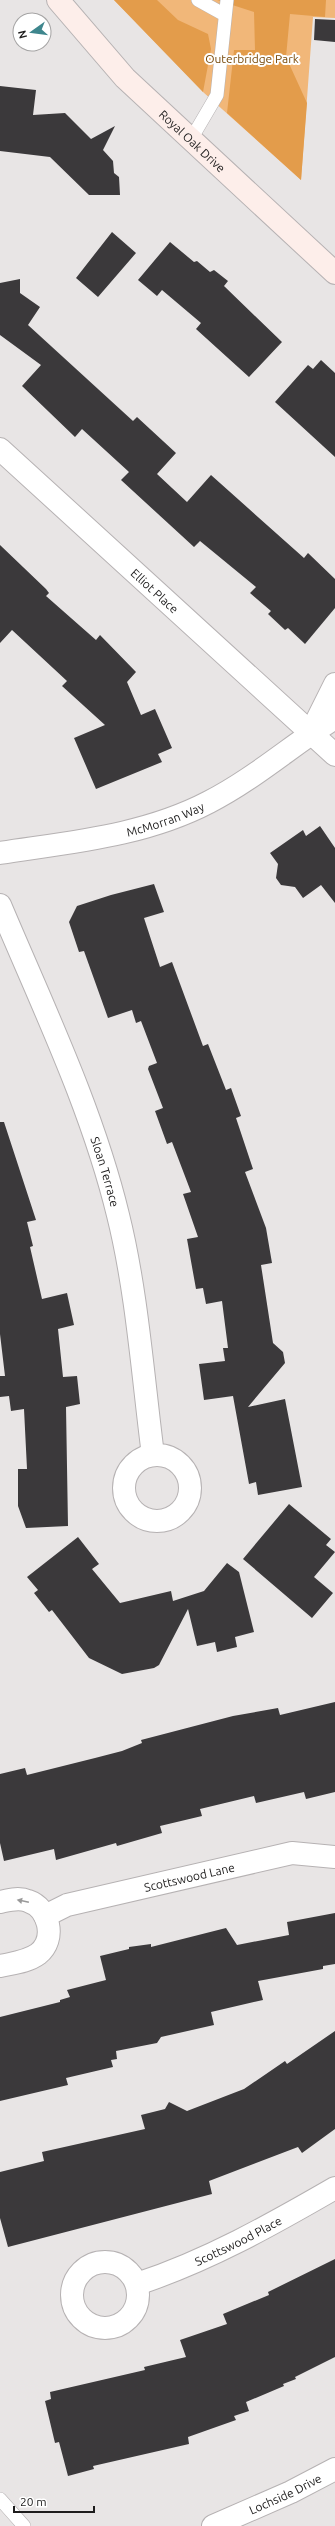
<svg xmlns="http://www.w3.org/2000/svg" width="335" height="2526" viewBox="0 0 335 2526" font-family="Ubuntu,sans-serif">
	<rect width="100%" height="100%" fill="#e8e5e5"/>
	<path fill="#f1b779" d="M 114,0 L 335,0 L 335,18 L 313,17 L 301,180 L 203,92 Z"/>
	<path fill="#e39c4b" d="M 114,0 L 157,0 L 178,20 L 208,34 L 211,49 L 203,92 Z
		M 217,0 L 326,0 L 325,17 L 290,14 L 286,57 L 307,103 L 301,180 L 227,113 L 234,50 L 255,50 L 254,12 Z"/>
	<path fill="#3b393b" d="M 315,19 L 335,20 L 335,42 L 314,40 Z
		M 0,86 L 36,90 L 33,115 L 65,113 L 91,139 L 115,126 L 103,150 L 113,161 L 114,173 L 119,177 L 120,195 L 89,195 L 50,157 L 0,151 Z
		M 112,232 L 136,253 L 98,297 L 76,278 Z
		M 170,242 L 194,262 L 197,261 L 210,272 L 214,270 L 228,281 L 224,286 L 282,342 L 249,377 L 196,329 L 201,323 L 162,290 L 157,296 L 138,280 Z
		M 20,279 L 20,293 L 40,307 L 28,325 L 133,421 L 137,417 L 176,453 L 157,474 L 187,502 L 211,475 L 304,558 L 308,553 L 335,579 L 335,608 L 305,644 L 288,628 L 285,630 L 268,614 L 271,611 L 250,593 L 256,587 L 200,541 L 194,547 L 121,480 L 129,472 L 82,429 L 75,437 L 22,386 L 41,365 L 0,335 L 0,283 Z
		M 321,360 L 335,373 L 335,457 L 275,402 L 308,365 L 313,369 Z
		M 0,545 L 46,589 L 49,593 L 46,596 L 96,640 L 100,635 L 136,672 L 127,682 L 141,715 L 155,709 L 172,748 L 158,754 L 162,762 L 96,789 L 74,738 L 105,725 L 62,686 L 67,681 L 12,630 L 0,643 Z
		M 320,826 L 335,848 L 335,903 L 321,885 L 303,898 L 295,887 L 281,885 L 276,878 L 278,864 L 270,853 L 303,830 L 306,836 Z
		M 154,884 L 164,912 L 144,918 L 160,967 L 172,962 L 203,1046 L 208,1044 L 226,1090 L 231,1088 L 241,1116 L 236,1118 L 253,1169 L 245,1172 L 266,1228 L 272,1263 L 261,1265 L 273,1343 L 283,1352 L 285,1363 L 248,1407 L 285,1399 L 302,1487 L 258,1495 L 256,1482 L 249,1484 L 233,1396 L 204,1400 L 199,1364 L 225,1361 L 223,1348 L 228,1348 L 222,1301 L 206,1304 L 203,1288 L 196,1289 L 187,1239 L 198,1237 L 183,1194 L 191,1192 L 172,1142 L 167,1144 L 155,1111 L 163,1108 L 148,1069 L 149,1066 L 157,1063 L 141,1021 L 136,1023 L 132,1010 L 108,1018 L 84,951 L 79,952 L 69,922 L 77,906 L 111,895 Z
		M 0,1122 L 4,1122 L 36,1220 L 27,1222 L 33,1246 L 30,1247 L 42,1299 L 67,1293 L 74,1325 L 58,1329 L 63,1377 L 77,1376 L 80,1404 L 66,1407 L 68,1526 L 26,1528 L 18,1506 L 18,1469 L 27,1469 L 24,1409 L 11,1411 L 9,1396 L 0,1397 L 0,1376 L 5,1376 L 0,1334 Z
		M 289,1504 L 331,1539 L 326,1545 L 335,1552 L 314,1577 L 333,1593 L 312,1618 L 243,1559 Z
		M 78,1537 L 99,1564 L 92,1569 L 120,1603 L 171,1591 L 173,1601 L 204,1591 L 227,1563 L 239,1572 L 254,1632 L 235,1637 L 237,1647 L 217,1652 L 215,1642 L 197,1646 L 188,1609 L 159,1665 L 154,1668 L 122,1674 L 89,1658 L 52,1610 L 49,1612 L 34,1593 L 38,1590 L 27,1577 Z
		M 335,1702 L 335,1792 L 306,1799 L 304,1792 L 256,1803 L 254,1796 L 200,1809 L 202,1816 L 160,1826 L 162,1833 L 117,1846 L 116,1843 L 56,1860 L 54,1849 L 4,1861 L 0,1843 L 0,1774 L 25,1768 L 27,1775 L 95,1758 L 122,1751 L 142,1743 L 141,1740 L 233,1716 L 278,1708 L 280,1715 Z
		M 335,1913 L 335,1964 L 323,1966 L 323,1969 L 258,1981 L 263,2000 L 211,2012 L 214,2025 L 161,2037 L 157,2043 L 116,2051 L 117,2059 L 111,2060 L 113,2067 L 66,2078 L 68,2085 L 0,2101 L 0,2017 L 60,2002 L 60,2000 L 70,1997 L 67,1990 L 106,1980 L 100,1956 L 129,1949 L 129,1947 L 151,1944 L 151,1947 L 226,1928 L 237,1945 L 289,1935 L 287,1922 Z
		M 335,2031 L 335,2129 L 302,2153 L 298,2147 L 209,2181 L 212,2194 L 8,2247 L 0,2218 L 0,2172 L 44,2161 L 42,2152 L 145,2129 L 141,2115 L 165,2109 L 169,2102 L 187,2111 L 244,2089 L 285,2061 L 287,2064 Z
		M 335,2259 L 335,2357 L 295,2377 L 296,2379 L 283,2384 L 284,2386 L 246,2402 L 249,2411 L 234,2416 L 236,2420 L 188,2437 L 189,2444 L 93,2466 L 94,2469 L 68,2476 L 59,2442 L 55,2443 L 45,2401 L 51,2399 L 50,2392 L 145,2370 L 144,2367 L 186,2357 L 180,2340 L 227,2324 L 223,2314 L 269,2295 L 268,2292 Z"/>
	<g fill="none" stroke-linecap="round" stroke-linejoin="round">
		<g stroke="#b6b2b3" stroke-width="14">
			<path id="service" d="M 198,0 L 225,15
				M 190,141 L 217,95 L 227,0
				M 0,2499 L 24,2526"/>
		</g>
		<g stroke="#b6b2b3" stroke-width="24">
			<g id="minor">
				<path id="s1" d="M 0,449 L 335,755"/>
				<path d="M 310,734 L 335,684"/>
				<path id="s2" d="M 0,853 C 71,842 144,836 209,802 C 254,779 292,745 335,718"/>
				<path id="s3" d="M 0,905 C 43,1007 92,1108 118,1215 C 137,1291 143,1378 153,1455"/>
				<circle cx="157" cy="1488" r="33"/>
				<path d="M 0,1902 C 9,1900 19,1897 28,1901 C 49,1908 57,1939 38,1954 C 27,1962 13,1963 0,1966"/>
				<path id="s4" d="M 45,1916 L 67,1905 L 292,1853 L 335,1857"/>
				<circle cx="105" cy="2295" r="33"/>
				<path id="s5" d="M 137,2284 C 207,2261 271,2225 335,2188"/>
				<path id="s6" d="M 213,2526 L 291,2492 L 335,2469"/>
			</g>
		</g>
		<g stroke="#b6b2b3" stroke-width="24">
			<g id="secondary">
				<path id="s7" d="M 58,0 L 125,78 L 335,273"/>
			</g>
		</g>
		<use href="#service" stroke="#fff" stroke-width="13"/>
		<use href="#minor" stroke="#fff" stroke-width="22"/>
		<use href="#secondary" stroke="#fdeeea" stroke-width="22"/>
	</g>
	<defs><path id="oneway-solid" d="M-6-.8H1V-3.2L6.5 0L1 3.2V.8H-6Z"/></defs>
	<use fill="#999" href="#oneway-solid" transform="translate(23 1901) rotate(-168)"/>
	<g text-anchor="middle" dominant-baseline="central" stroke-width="4" stroke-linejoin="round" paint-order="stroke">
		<g font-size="12" fill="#784a0b" stroke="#fff">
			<text x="252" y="58">Outerbridge Park</text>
		</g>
		<g font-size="12" fill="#1d1c1c" stroke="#fff">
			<text stroke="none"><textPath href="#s7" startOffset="195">Royal Oak Drive</textPath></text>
			<text stroke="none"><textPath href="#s1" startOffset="210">Elliot Place</textPath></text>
			<text stroke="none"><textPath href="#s2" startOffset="169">McMorran Way</textPath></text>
			<text stroke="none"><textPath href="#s3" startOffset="287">Sloan Terrace</textPath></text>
			<text stroke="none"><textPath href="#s4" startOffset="150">Scottswood Lane</textPath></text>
			<text stroke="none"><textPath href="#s5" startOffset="110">Scottswood Place</textPath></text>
			<text stroke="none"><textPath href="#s6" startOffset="79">Lochside Drive</textPath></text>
		</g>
	</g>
	<g transform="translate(32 32) rotate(256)"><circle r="19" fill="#ffffff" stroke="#a5a4a4"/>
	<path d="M0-3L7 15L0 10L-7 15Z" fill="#3e868d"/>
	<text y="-6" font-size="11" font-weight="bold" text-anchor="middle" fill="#1d1c1c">N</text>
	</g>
	<path d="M14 2506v6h80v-6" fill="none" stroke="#1d1c1c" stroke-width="2"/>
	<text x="20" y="2506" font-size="12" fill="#1d1c1c" stroke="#ffffff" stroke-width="3" paint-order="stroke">20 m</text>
</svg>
